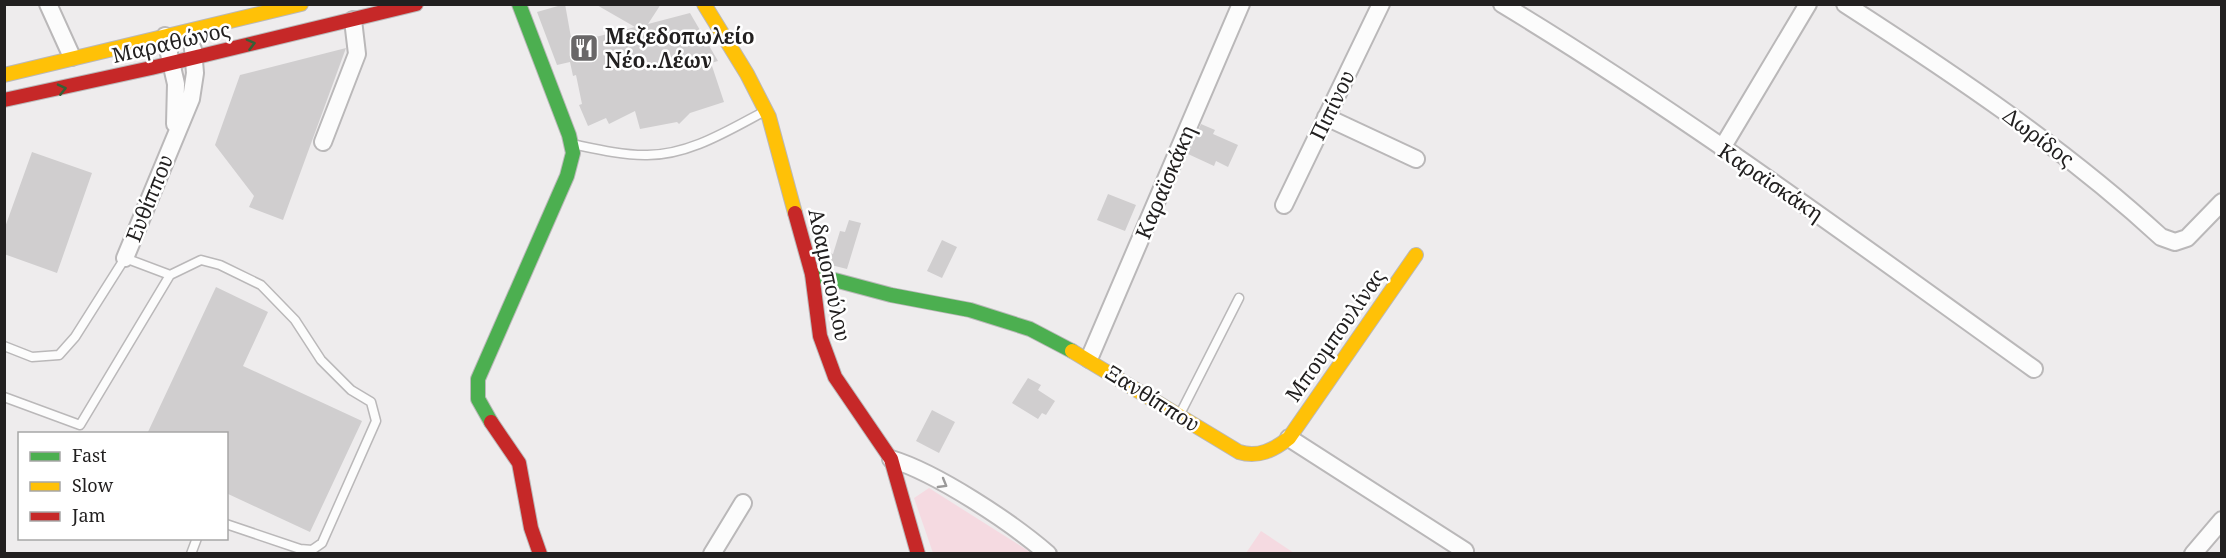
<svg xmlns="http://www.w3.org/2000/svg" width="2226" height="558" viewBox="0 0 2226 558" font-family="'Noto Serif',serif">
	<rect width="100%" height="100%" fill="#eeeced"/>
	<path fill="#f5dae1" d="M 929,488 L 1027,550 L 1032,553 L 933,553 L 914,498 Z
		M 1261,531 L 1294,553 L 1246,553 Z"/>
	<path fill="#d0cecf" d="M 565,4 L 572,43 L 635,27 L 595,4 L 661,4 L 648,24 L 690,13 L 718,61 L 711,63 L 724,102 L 690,113 L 679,124 L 677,122 L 640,129 L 635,111 L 609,124 L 606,118 L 588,126 L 579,105 L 582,104 L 576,75 L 573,76 L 570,62 L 557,65 L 537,12 Z
		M 346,48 L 283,220 L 249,207 L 254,196 L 215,145 L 240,75 Z
		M 1201,124 L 1215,130 L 1213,134 L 1238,145 L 1228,167 L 1216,161 L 1214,166 L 1188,154 Z
		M 32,152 L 92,173 L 57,273 L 4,254 L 4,230 Z
		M 1108,194 L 1136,205 L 1125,231 L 1097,220 Z
		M 849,220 L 861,223 L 847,269 L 823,263 L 819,250 L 833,254 L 840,231 L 845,232 Z
		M 942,240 L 957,247 L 942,278 L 927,271 Z
		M 216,287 L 268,312 L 243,366 L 362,421 L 310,532 L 226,493 L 226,434 L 147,434 Z
		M 1028,378 L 1041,385 L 1038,390 L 1055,401 L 1046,415 L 1042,413 L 1038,419 L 1012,403 Z
		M 932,410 L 955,422 L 939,453 L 916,441 Z"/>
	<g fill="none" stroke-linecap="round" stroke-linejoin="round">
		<g stroke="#bab8b9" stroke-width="11">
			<path id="lane" d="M 572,144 C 596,149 621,155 645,155 C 688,156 729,130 765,111
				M 170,275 L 201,260 L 220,265 L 261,285 L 295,320 L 321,360 L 351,390 L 371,402 L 376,421 L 322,543 L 312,550 L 300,549 L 226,524
				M 4,346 L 32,357 L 59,355 L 75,337 L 125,258 L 170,275 L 80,425 L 4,397
				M 1180,414 L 1239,298
				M 191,554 L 197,538"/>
		</g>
		<g stroke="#bab8b9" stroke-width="20">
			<path id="street" d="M 48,4 L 72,57
				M 1502,4 C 1686,115 1859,244 2034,369
				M 1845,4 C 1955,75 2064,148 2161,237 L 2175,242 L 2187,238 L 2222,202
				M 165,36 L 176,84 L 175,124
				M 1326,117 L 1416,159
				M 323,142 L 357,54 L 353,20
				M 1722,148 L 1808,4
				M 1284,205 L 1381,4
				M 125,258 L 191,99 L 195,73 L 193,49
				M 1089,359 L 1241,4
				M 1289,438 L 1465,551
				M 891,459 C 937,473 1011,522 1048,554
				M 712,554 L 743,503
				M 2193,554 L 2222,520"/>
		</g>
		<g stroke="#bab8b9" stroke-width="16">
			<path id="fast" d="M 812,274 L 891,295 L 970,310 L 1030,329 L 1072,351
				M 491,422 L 478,399 L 478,379 L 567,176 L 573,153 L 569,135 L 519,4"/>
		</g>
		<g stroke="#bab8b9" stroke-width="16">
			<path id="slow" d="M 704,4 L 747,74 L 769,117 L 795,213
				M 4,75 L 301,4
				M 1072,351 L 1239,452 C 1258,458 1274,450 1289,438 L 1416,255"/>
		</g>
		<g stroke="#bab8b9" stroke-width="16">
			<path id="jam" d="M 4,100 L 151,68 L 416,4
				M 795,213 L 812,274 L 820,336 L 835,377 L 891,459 L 918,554
				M 491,422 L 519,463 L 531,528 L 540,554"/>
		</g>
		<use href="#lane" stroke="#fcfcfc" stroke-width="8"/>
		<use href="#street" stroke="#fcfcfc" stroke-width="16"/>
		<use href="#fast" stroke="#4caf50" stroke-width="14"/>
		<use href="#slow" stroke="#ffc107" stroke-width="14"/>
		<use href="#jam" stroke="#c62828" stroke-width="14"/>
	</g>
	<defs><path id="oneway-chevron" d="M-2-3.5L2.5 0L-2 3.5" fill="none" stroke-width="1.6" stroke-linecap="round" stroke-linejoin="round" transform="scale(1.5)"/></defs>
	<g stroke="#356036">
		<use href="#oneway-chevron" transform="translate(251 44) rotate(-14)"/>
		<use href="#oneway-chevron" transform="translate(62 89) rotate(-13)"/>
	</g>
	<use stroke="#9a9999" href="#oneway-chevron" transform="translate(943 484) rotate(30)"/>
	<defs>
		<g id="restaurant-square" transform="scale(1.5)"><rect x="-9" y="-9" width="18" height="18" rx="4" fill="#696768" stroke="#fff"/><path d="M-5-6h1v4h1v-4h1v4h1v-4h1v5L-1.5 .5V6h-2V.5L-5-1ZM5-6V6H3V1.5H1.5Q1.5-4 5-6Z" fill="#fff"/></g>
	</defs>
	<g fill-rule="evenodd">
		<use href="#restaurant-square" x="584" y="48"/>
	</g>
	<g text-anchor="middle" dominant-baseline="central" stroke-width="5" stroke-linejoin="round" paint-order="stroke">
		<g font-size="21" font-weight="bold" fill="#222020" stroke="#fff" text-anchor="start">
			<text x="605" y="36">Μεζεδοπωλείο<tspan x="605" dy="24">Νέο..Λέων</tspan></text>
		</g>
		<g font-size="21" fill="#222020" stroke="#fff">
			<text transform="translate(171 42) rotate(-13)">Μαραθώνος</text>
			<text transform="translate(1332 105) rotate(-64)">Πιπίνου</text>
			<text transform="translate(2039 137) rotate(37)">Δωρίδος</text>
			<text transform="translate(1165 182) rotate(-67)">Καραϊσκάκη</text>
			<text transform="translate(1771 182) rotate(34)">Καραϊσκάκη</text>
			<text transform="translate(149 198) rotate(-68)">Ευθίππου</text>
			<text transform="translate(830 275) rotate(78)">Αδαμοπούλου</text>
			<text transform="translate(1335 335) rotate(-55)">Μπουμπουλίνας</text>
			<text transform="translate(1153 398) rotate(32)">Ξανθίππου</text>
		</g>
	</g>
	<rect width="2226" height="558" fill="none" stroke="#222020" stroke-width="12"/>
	<rect x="18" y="432" width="210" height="108" fill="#ffffff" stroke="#a7a6a6" stroke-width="1.5"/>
	<rect x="30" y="452" width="30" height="9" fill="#4caf50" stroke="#a7a6a6" stroke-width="1.5"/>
	<text x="72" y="462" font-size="18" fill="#222020">Fast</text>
	<rect x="30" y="482" width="30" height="9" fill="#ffc107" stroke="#a7a6a6" stroke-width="1.5"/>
	<text x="72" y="492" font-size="18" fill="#222020">Slow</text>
	<rect x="30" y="512" width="30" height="9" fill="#c62828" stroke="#a7a6a6" stroke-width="1.5"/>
	<text x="72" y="522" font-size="18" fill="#222020">Jam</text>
</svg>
